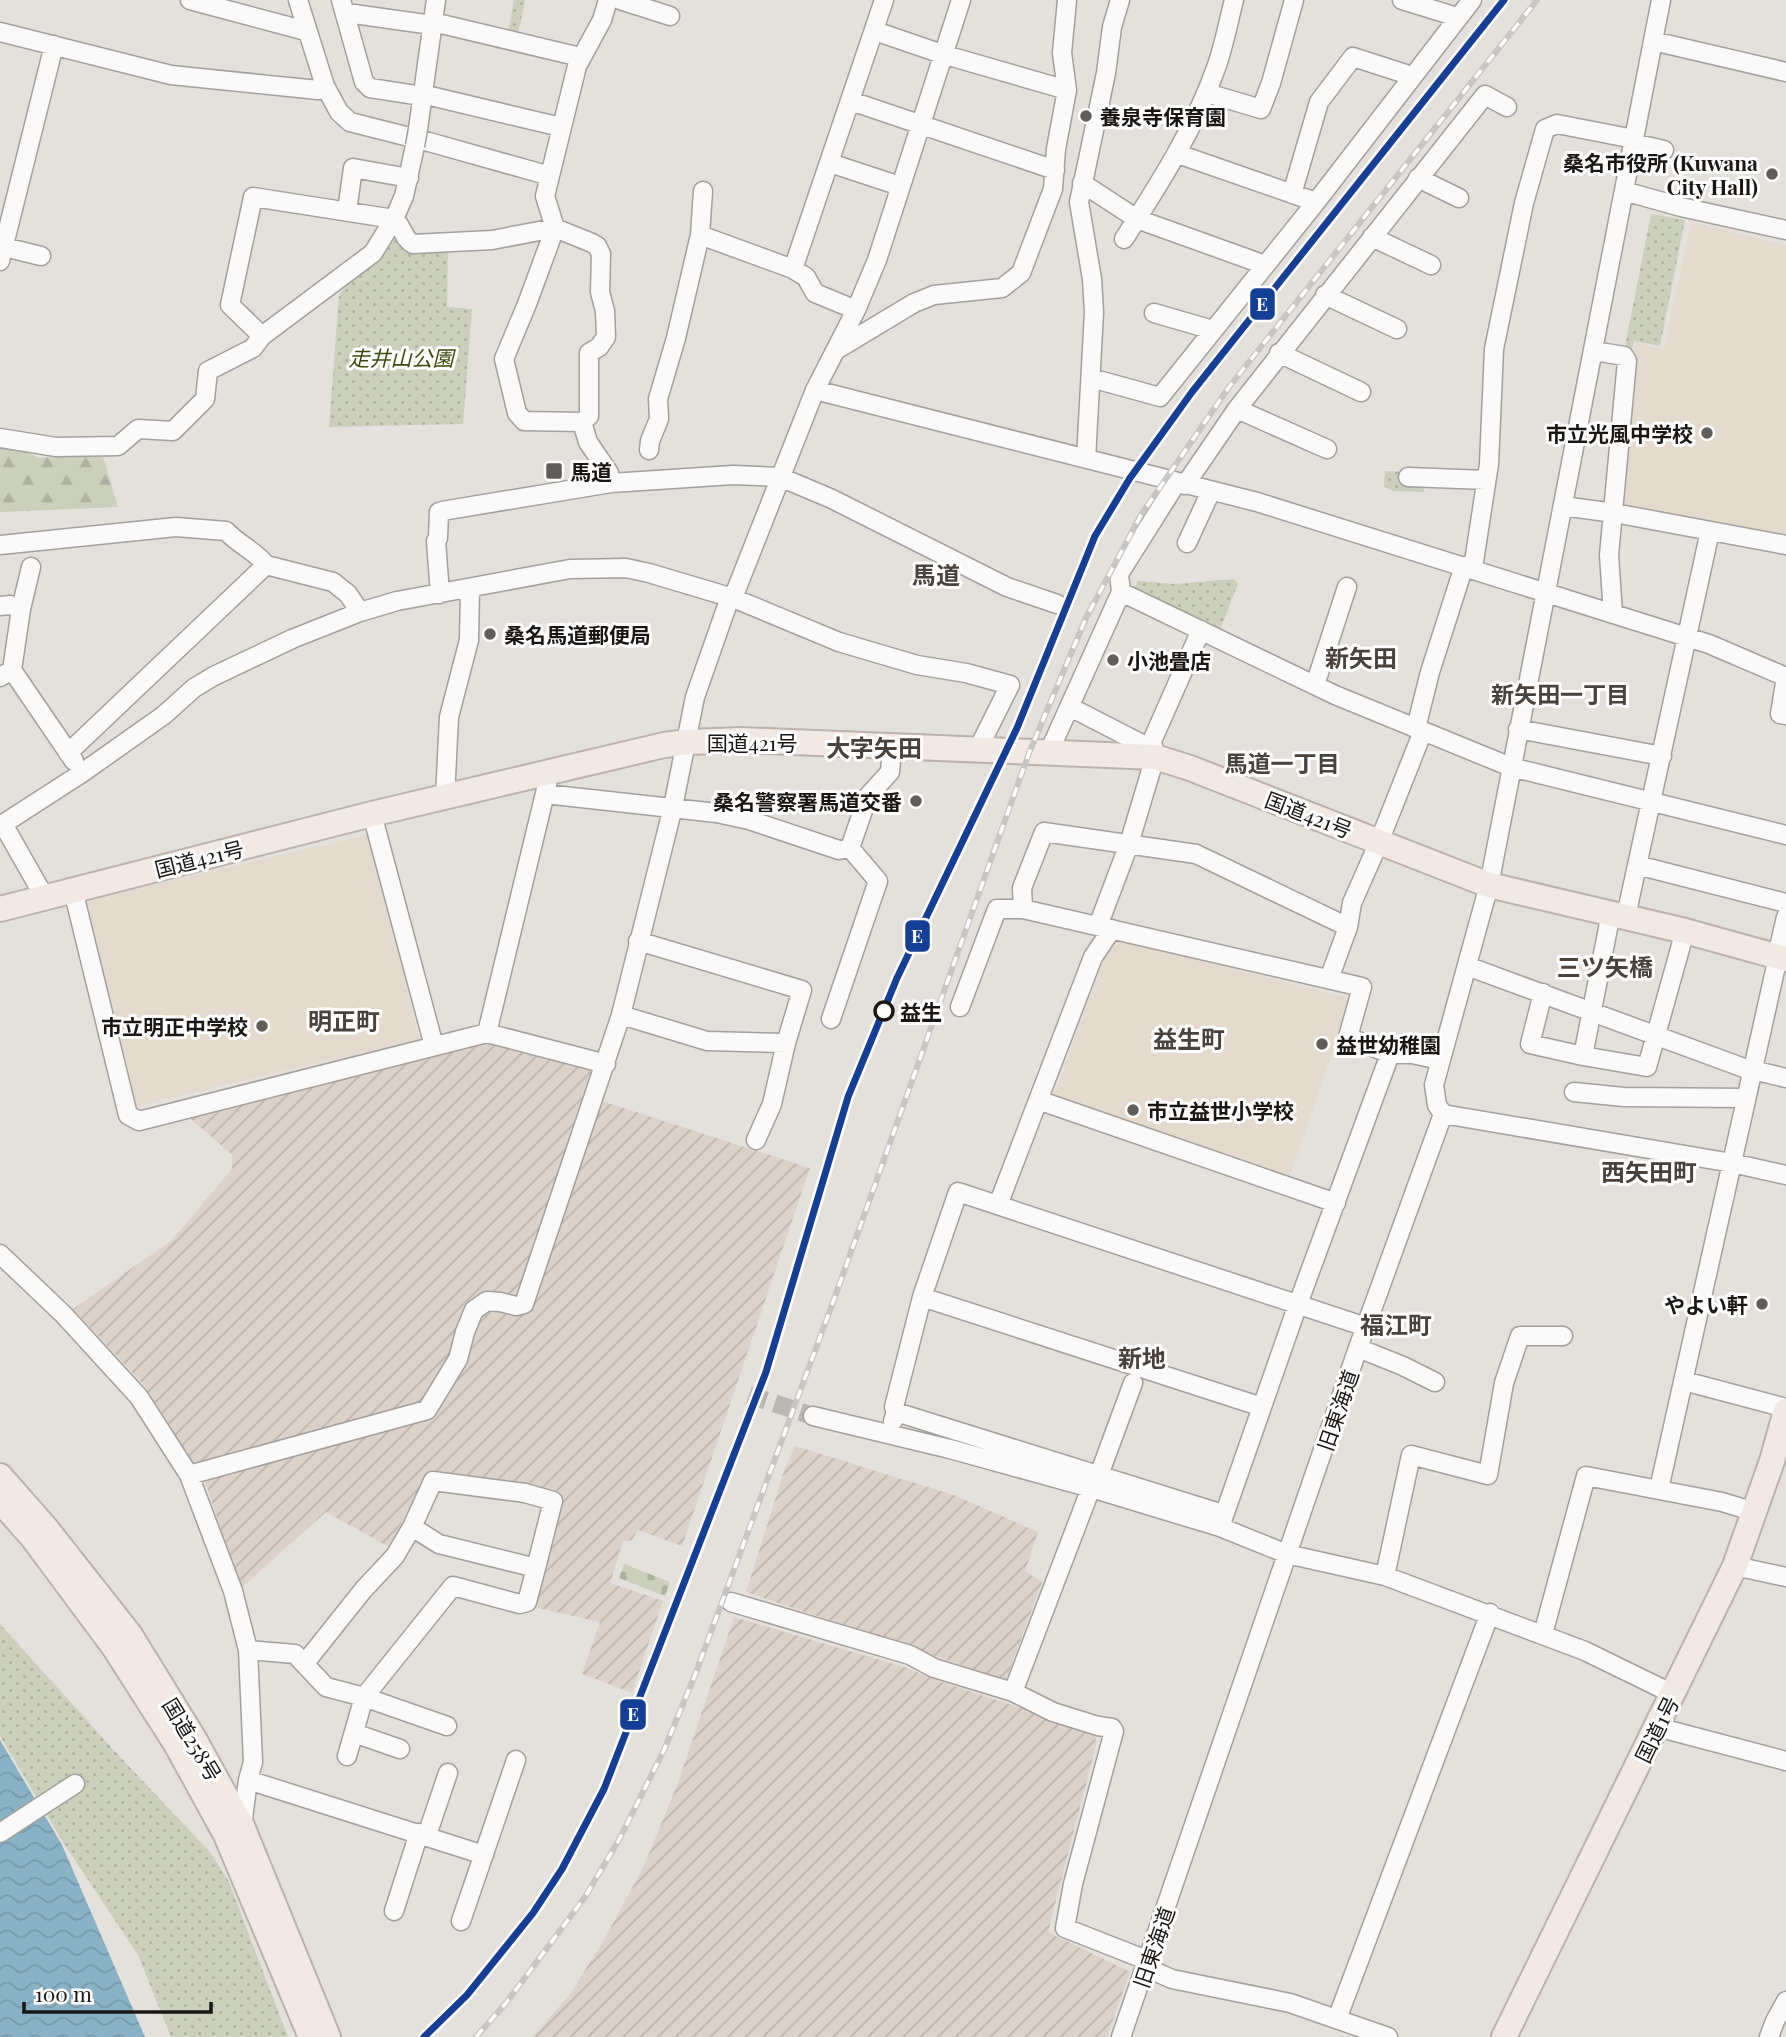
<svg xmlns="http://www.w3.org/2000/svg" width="1786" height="2037" viewBox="0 0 1786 2037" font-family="'Playfair Display','Noto Sans JP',serif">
	<defs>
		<pattern id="industrial-furrows" width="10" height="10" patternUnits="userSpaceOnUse" patternTransform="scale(1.75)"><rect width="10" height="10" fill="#dcd2ca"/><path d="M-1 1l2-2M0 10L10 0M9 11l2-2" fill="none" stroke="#bcb4ad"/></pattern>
		<pattern id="grass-dots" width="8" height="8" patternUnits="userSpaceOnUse" patternTransform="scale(1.75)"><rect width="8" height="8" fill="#cbd0bb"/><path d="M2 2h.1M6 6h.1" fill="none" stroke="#aeb2a0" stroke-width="1.8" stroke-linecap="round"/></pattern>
		<pattern id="forest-firs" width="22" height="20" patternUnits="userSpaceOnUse" patternTransform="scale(1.75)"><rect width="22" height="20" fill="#cbd0bb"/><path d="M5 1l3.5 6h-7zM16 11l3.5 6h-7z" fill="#aeb2a0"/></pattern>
		<pattern id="cemetery-stones" width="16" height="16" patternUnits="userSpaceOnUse" patternTransform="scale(1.75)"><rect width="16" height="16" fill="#cbd0bb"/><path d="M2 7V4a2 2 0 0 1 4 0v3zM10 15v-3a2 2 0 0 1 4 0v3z" fill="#aeb2a0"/></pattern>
		<pattern id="water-waves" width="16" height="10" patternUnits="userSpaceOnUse" patternTransform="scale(1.75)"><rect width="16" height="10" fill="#8ab2c7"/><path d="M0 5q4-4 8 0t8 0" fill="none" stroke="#7698aa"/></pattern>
	</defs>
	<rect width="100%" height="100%" fill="#e4e0dc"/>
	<path fill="url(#industrial-furrows)" d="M 485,1041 L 594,1069 L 586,1096 L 810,1168 L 682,1546 L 638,1530 L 632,1540 L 623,1541 L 610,1583 L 663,1601 L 632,1693 L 582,1674 L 600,1622 L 538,1608 L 538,1585 L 561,1494 L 474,1482 L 427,1473 L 389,1547 L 326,1512 L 240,1589 L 205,1481 L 144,1385 L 73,1309 L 171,1241 L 232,1169 L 232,1155 L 184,1113 Z
		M 795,1446 L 954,1495 L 1038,1532 L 1025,1571 L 1042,1582 L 1006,1680 L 746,1592 L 785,1468 Z
		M 734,1617 L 904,1667 L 941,1682 L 1095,1732 L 1096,1745 L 1048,1932 L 1130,1972 L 1107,2037 L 533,2037 L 571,1993 L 605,1938 L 644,1866 L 679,1780 Z"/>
	<path fill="#e4dace" d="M 1691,222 L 1786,245 L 1786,535 L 1625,506 L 1632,360 L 1636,343 L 1664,349 Z
		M 370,834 L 419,1039 L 129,1108 L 80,902 Z
		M 1112,938 L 1351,999 L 1289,1178 L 1052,1100 Z"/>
	<path fill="url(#grass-dots)" d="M 514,0 L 525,0 L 518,35 L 508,33 Z
		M 1651,214 L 1685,220 L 1660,346 L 1634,341 L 1631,353 L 1624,351 Z
		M 396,228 L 405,248 L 448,246 L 447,307 L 472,309 L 463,424 L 329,427 L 339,295 L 354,275 Z
		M 1385,471 L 1405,472 L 1424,485 L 1424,492 L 1394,491 L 1384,487 Z
		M 1234,579 L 1238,584 L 1220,630 L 1134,588 L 1138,581 L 1174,584 Z
		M 0,1624 L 120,1757 L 210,1852 L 228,1880 L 288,2037 L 171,2037 L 138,1955 L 63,1842 L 0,1736 Z"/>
	<path fill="url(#forest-firs)" d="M 0,441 L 39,458 L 101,450 L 118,507 L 0,512 Z"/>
	<path fill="url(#cemetery-stones)" d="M 624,1564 L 670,1582 L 665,1596 L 619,1578 Z"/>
	<path fill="url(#water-waves)" d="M 0,1740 L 62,1845 L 145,2037 L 0,2037 Z"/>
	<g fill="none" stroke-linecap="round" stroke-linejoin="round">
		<path stroke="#bbb8b4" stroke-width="18" stroke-dasharray="18 9" stroke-linecap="butt" d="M 749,1395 L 813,1416"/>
		<g stroke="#a3a09d" stroke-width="21">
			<path id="minor" d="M 190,0 L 306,31
				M 298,0 L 325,86 L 339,112 L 350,122 L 429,142 L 550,176
				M 341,0 L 364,82 L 370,88 L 422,96
				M 608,0 L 602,20 L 577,66 L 545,196 L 555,228 L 527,304 L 504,359 L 517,413 L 524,421 L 582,422 L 588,442 L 609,473 L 611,483
				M 620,0 L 670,16
				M 1402,0 L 1457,17
				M 1661,0 L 1653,41 L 1786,72
				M 346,15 L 354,14 L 432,25
				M 433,22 L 580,57
				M 875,31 L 942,54 L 1067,90
				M 0,32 L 171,75 L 318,90 L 325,86
				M 1207,93 L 1261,109 L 1271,83 L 1294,0
				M 422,94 L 561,127
				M 851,101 L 1055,170
				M 418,129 L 436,0
				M 1633,143 L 1664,150
				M 415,146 L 404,196 L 394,219 L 373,253 L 262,336 L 230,305 L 253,197 L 394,219 C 403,226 403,239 413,244 L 492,240 L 555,228 L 592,243 L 597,246 L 601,254 L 600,292 L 605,311 L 606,337 L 599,347 L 589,353 L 589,416 L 582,422
				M 1178,154 L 1316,202
				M 830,163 L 900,186
				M 1418,178 L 1459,198
				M 1082,183 L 1137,219 L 1265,265
				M 1624,191 L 1681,207 L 1786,230
				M 1292,194 L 1319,102 L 1353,57 L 1412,76
				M 347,211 L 353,168 L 409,178
				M 700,235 L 793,269 L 806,277 L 815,293 L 856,310
				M 1372,237 L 1431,265
				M 1124,239 C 1159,184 1194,130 1216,68 C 1224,46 1228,23 1234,0
				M 0,246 L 41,256
				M 0,261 L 54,45
				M 793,269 L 884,0
				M 1325,295 L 1397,329
				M 1154,313 L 1213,330
				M 836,350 L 914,303 L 934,295 L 1002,288 L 1021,273 L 1053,189 L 1056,149 L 1067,90 L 1062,53 L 1067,0
				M 1594,351 L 1624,356 L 1627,361 L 1609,555 L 1613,614
				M 1279,353 L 1361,392
				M 1102,381 L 1160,397 L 1316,202 L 1472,0
				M 815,390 L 1257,502 L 1709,644 L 1786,677 L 1780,714 L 1786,715
				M 1237,409 L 1485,95 L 1507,107
				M 0,438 L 56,447 L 118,446 L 138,429 L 173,431 L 205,399 L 208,371 L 253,348 L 262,336
				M 649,450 L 650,441 L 659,419 L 658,399 L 676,338 L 700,235 L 703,191
				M 1086,459 L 1094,312 L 1092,279 L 1079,202 L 1106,73 L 1112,27 L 1120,0
				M 1408,477 L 1486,480
				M 1185,485 L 1237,409 L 1327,449
				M 1563,506 L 1614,513 L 1786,545
				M 442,511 L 611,483 L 733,475 L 780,477 L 832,499 L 1007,587 L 1057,604
				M 439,512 L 438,538 L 436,541 L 440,594
				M 1187,543 L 1211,491
				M 0,545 L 176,527 L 226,531 C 239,545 257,552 266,565 L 333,582 L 348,594 L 360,612
				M 1473,568 L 1489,464 L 1494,349 L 1524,203 L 1545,129 L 1557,124 L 1634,139
				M 1121,592 L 1335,695 L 1511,767 L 1786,835
				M 0,606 L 10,605 L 21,609
				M 12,670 L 74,761
				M 0,677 L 12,670 L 21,609 L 31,567
				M 1315,685 L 1347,587
				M 1070,707 L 1140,743 L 1148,757
				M 1416,728 L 1430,672 L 1464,566
				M 1518,729 L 1662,756
				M 68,753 L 266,565
				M 1048,754 L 1121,592 L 1119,574 L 1177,482
				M 545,794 L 717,813 L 749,820 L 839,850 L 850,848 L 868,796 L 890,772 L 892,747
				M 445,797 L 449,717 L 469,640 L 470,589
				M 372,814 L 434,1046
				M 3,824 L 45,898
				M 0,826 L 82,773 L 164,715 L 194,688 L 214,676 L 292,639 L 360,612 L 397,601 L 570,569 L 626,568 L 649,573 L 733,598 L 839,642 L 917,665 L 966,673 L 1010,685 L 978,749
				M 1637,865 L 1786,903
				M 73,890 L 128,1115 L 139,1121 L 487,1033 L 606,1064
				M 1626,916 L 1710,531
				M 1098,926 L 1129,844 L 1155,757 L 1152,741 L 1201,630
				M 1348,927 L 1196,854 L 1044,832 L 1022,888 L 1023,909 L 1362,987 L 1348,1037 L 1390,1054
				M 1777,956 L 1786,917
				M 1467,966 L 1744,1068 L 1786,1078
				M 1329,979 L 1348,927 L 1352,903 L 1379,842 L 1423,731
				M 1543,993 L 1530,1044 L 1583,1056 L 1647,1067 L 1685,931
				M 960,1007 L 997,909 L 1023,909
				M 621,1015 L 707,1041 L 786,1043 L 802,990 L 638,941
				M 831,1019 L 878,881 L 850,848
				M 487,1033 L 547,785
				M 1583,1056 L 1611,913
				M 1574,1092 L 1624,1097 L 1746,1098
				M 1038,1100 L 1336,1203
				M 1443,1114 L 1437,1105 L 1434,1085 L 1489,885 L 1653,41
				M 1443,1114 L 1732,1163 L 1786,1175
				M 756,1140 L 772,1104 L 786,1043
				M 998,1205 L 1093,957 L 1112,929
				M 0,1254 L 63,1314 L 139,1397 L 189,1475 L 233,1591 L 248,1650 L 253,1762 L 248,1780 L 242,1826 L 239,1828
				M 922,1297 L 1262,1407
				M 1358,1348 L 1403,1366 L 1435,1382
				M 1684,1381 L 1786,1408
				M 896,1412 L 894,1407 L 922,1297 L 958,1192 L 1366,1327
				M 813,1416 L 950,1449 L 1091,1488 L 1220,1527 L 1287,1554 L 1385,1576 L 1585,1651 L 1673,1694
				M 893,1421 L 896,1412 L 1223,1514
				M 189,1475 L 427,1410 L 458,1359 L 465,1332 L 474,1310 L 487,1301 L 500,1302 L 516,1306 L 524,1304 L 621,1015 L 673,807 L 695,697 L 728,603 L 733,598 L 815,390 L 856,310 L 877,260 L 961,0
				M 1099,1475 L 1133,1383
				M 1659,1489 L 1778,957
				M 1220,1527 L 1298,1304 L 1390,1054 L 1412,1054 L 1440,1060
				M 1735,1566 L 1786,1577
				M 1385,1576 L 1411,1455 L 1488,1475 L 1504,1383 L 1520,1336 L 1563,1336
				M 731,1602 L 910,1655 L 934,1668 L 1013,1692 L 1053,1712 L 1098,1726 L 1112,1728 L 1114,1731 L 1073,1884 L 1065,1928 L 1149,1961
				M 1543,1634 L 1586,1476 L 1722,1502 L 1755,1512
				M 248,1650 L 295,1654 L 326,1687 L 364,1697 L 453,1586 L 520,1604 L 527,1602 L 536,1568 L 439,1544 L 412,1527
				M 305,1663 L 364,1589 L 395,1556 L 412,1527 L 433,1481 L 525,1493 L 553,1501 L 536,1568
				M 1013,1692 L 1094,1480
				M 1657,1727 L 1786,1761
				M 354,1733 L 400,1749
				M 347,1756 L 364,1697 L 447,1726
				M 248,1780 L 484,1855
				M 0,1833 L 75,1784
				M 427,1835 L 448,1773
				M 394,1911 L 419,1833
				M 461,1921 L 516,1760
				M 1147,1968 L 1172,1979 L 1290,2003 L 1388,2037
				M 1337,2019 L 1490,1613
				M 1121,2037 L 1358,1348 L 1443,1114
				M 1769,2037 L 1775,2021 L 1786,2001"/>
		</g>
		<g stroke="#bcb2ad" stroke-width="28">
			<path id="highway" d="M 0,909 L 372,814 L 664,745 L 687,742 L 742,740 L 1155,757 L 1190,768 L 1489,885 L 1685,931 L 1786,959
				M 0,1476 L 45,1527 L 130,1635 L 193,1737 L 242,1826 L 328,2037
				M 3,1504 L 33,1538 L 114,1647 L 176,1744 L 226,1835 L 311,2037
				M 1504,2037 L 1735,1566 L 1772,1461 L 1786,1411"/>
		</g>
		<use href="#minor" stroke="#fbfafa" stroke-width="18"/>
		<use href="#highway" stroke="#f2e9e5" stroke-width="24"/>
		<g stroke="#c8c6c5" stroke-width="6">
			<path id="rail" d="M 476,2037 L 506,2003 L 585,1897 L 620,1838 L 664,1750 L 695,1675 L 836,1294 L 1029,753 L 1086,618 L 1141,515 L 1229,387 L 1537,0"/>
		</g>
		<use href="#rail" stroke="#fff" stroke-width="3.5" stroke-dasharray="10" stroke-linecap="butt"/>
		<g stroke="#a3a09d" stroke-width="21" stroke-linecap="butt">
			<path id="minor-bridge" d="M 415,146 L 418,129"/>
		</g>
		<use href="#minor-bridge" stroke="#fbfafa" stroke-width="18"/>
		<g stroke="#fff" stroke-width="12">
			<path id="rail-1" d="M 424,2037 L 467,1995 L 533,1913 L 562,1869 L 604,1789 L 766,1372 L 848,1097 L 897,978 L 1017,728 L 1095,536 L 1130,478 L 1192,392 L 1504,0"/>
		</g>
		<use href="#rail-1" stroke="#153f97" stroke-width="7"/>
	</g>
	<g fill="#605d5a" stroke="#fff" stroke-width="2.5">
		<circle cx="1086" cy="116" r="7"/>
		<circle cx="1772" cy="174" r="7"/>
		<circle cx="1707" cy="433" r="7"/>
		<rect x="545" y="462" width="18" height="18" rx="3.5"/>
		<circle cx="490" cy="634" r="7"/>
		<circle cx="1113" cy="660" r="7"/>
		<circle cx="916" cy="801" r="7"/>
		<circle cx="262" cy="1026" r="7"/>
		<circle cx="1322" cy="1044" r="7"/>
		<circle cx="1133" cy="1110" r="7"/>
		<circle cx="1762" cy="1304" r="7"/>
	</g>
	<circle fill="#fff" stroke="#191614" stroke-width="3.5" cx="884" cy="1011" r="9"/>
	<g text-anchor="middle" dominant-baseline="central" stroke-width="6" stroke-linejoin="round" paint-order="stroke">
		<g font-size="21" font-weight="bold" fill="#191614" stroke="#fff" text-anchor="start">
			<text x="1100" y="116">養泉寺保育園</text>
			<text x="1758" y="162" text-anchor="end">桑名市役所 (Kuwana<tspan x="1758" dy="24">City Hall)</tspan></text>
			<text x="1693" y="433" text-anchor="end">市立光風中学校</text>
			<text x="570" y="471">馬道</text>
			<text x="504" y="634">桑名馬道郵便局</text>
			<text x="1127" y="660">小池畳店</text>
			<text x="902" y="801" text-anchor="end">桑名警察署馬道交番</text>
			<text x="248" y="1026" text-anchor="end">市立明正中学校</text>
			<text x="1336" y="1044">益世幼稚園</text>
			<text x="1147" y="1110">市立益世小学校</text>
			<text x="1748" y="1304" text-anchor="end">やよい軒</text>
		</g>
		<g font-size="21" font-style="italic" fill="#3b4a0b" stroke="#fff">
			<text x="401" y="357">走井山公園</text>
		</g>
		<g font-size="21" fill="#191614" stroke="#fff">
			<text x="752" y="742">国道421号</text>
			<text transform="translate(1309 814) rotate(21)">国道421号</text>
			<text transform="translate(199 858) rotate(-14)">国道421号</text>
			<text transform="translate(1337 1410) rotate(-71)">旧東海道</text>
			<text transform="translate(1656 1729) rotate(-64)">国道1号</text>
			<text transform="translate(193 1739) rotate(59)">国道258号</text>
			<text transform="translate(1153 1947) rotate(-71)">旧東海道</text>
		</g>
		<g font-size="21" font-weight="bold" fill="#191614" stroke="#fff" text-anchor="start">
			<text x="900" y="1011">益生</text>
		</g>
		<g font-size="23" font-weight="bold" fill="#49423d" stroke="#fff">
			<text x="1560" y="693">新矢田一丁目</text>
			<text x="1282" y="762">馬道一丁目</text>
		</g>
		<g font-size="24" font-weight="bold" fill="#49423d" stroke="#fff">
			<text x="936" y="574">馬道</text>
			<text x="1361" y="657">新矢田</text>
			<text x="874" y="747">大字矢田</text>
			<text x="1605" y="966">三ツ矢橋</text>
			<text x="344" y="1020">明正町</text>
			<text x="1189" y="1038">益生町</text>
			<text x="1649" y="1171">西矢田町</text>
			<text x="1396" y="1324">福江町</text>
			<text x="1142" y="1357">新地</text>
		</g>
	</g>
	<g stroke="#fff" stroke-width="2.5">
		<rect x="1249" y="287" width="27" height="34" rx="7" fill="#153f97"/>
		<rect x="904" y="919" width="27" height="34" rx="7" fill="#153f97"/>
		<rect x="619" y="1698" width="28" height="33" rx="7" fill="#153f97"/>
	</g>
	<g font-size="19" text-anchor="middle" font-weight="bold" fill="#fff">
		<text x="1262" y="311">E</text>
		<text x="917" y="943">E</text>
		<text x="633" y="1721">E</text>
	</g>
	<path d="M24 2002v10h187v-10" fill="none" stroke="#191614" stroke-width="3.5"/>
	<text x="35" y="2002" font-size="21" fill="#191614" stroke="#ffffff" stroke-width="5" paint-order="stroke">100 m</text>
</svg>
